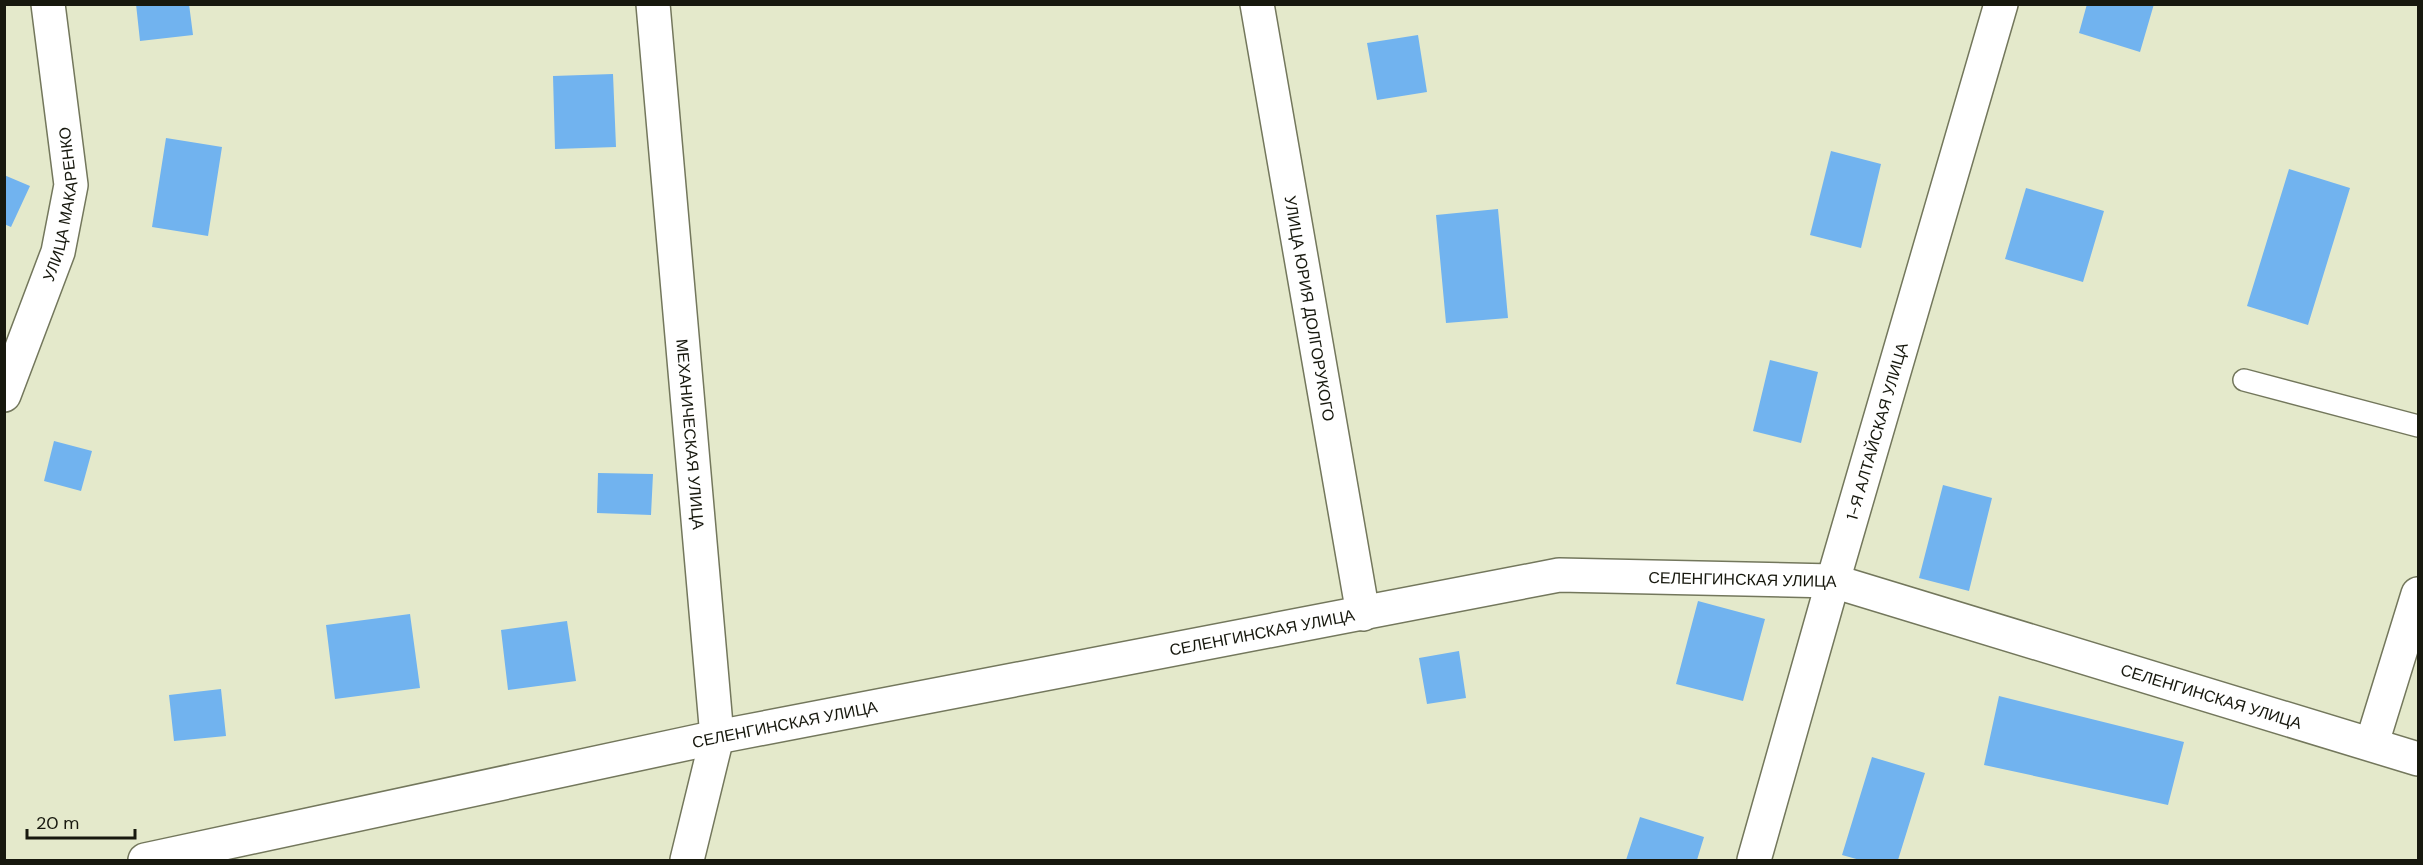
<svg xmlns="http://www.w3.org/2000/svg" width="2423" height="865" viewBox="0 0 2423 865" font-family="'DM Sans',sans-serif">
	<rect width="100%" height="100%" fill="#e4e9cb"/>
	<path fill="#71b3ef" d="M 136,4 L 189,4 L 193,35 L 140,41 Z
		M 2087,4 L 2154,4 L 2140,52 L 2079,33 Z
		M 1418,35 L 1427,92 L 1377,100 L 1367,43 Z
		M 613,74 L 616,147 L 555,149 L 553,76 Z
		M 166,138 L 222,147 L 208,236 L 152,227 Z
		M 1831,151 L 1881,164 L 1861,248 L 1810,235 Z
		M 2289,169 L 2350,188 L 2308,325 L 2247,306 Z
		M 4,175 L 30,186 L 11,227 L 4,224 Z
		M 2026,188 L 2104,211 L 2083,282 L 2005,259 Z
		M 1498,209 L 1508,318 L 1446,323 L 1436,215 Z
		M 1770,360 L 1818,372 L 1801,443 L 1753,431 Z
		M 54,441 L 92,451 L 81,491 L 44,481 Z
		M 598,473 L 653,474 L 651,515 L 597,513 Z
		M 1943,485 L 1992,498 L 1969,591 L 1919,578 Z
		M 1698,601 L 1765,619 L 1743,701 L 1676,684 Z
		M 410,614 L 420,688 L 335,699 L 326,625 Z
		M 567,621 L 576,681 L 508,690 L 501,630 Z
		M 1459,651 L 1466,698 L 1427,704 L 1419,658 Z
		M 221,689 L 226,736 L 174,741 L 169,695 Z
		M 1999,696 L 2184,742 L 2168,805 L 1984,765 Z
		M 1872,757 L 1925,773 L 1898,860 L 1860,860 L 1842,855 Z
		M 1640,817 L 1704,837 L 1697,860 L 1626,860 Z"/>
	<g fill="none" stroke-linecap="round" stroke-linejoin="round">
		<g stroke="#73775c" stroke-width="24">
			<path id="service" d="M 2244,380 L 2418,426"/>
		</g>
		<g stroke="#73775c" stroke-width="36">
			<g id="minor">
				<path id="s1" d="M 653,4 L 717,737 L 687,860"/>
				<path id="s2" d="M 1257,4 L 1363,614"/>
				<path id="s3" d="M 4,395 L 58,252 L 71,185 L 48,4"/>
				<path d="M 2372,743 L 2418,594"/>
				<path id="s4" d="M 145,860 L 717,737 L 1559,575 L 1833,581 L 2418,759"/>
				<path id="s5" d="M 1754,860 L 1833,581 L 2001,4"/>
			</g>
		</g>
		<use href="#service" stroke="#fff" stroke-width="21"/>
		<use href="#minor" stroke="#fff" stroke-width="33"/>
	</g>
	<g text-anchor="middle" dominant-baseline="central" stroke-width="4.5" stroke-linejoin="round" paint-order="stroke">
		<g font-size="16" fill="#17180e" stroke="#e4e9cb">
			<text stroke="none"><textPath href="#s3" startOffset="201">УЛИЦА МАКАРЕНКО</textPath></text>
			<text stroke="none"><textPath href="#s2" startOffset="309">УЛИЦА ЮРИЯ ДОЛГОРУКОГО</textPath></text>
			<text stroke="none"><textPath href="#s5" startOffset="446">1-Я АЛТАЙСКАЯ УЛИЦА</textPath></text>
			<text stroke="none"><textPath href="#s1" startOffset="432">МЕХАНИЧЕСКАЯ УЛИЦА</textPath></text>
			<text stroke="none"><textPath href="#s4" startOffset="1626">СЕЛЕНГИНСКАЯ УЛИЦА</textPath></text>
			<text stroke="none"><textPath href="#s4" startOffset="1140">СЕЛЕНГИНСКАЯ УЛИЦА</textPath></text>
			<text stroke="none"><textPath href="#s4" startOffset="2112">СЕЛЕНГИНСКАЯ УЛИЦА</textPath></text>
			<text stroke="none"><textPath href="#s4" startOffset="654">СЕЛЕНГИНСКАЯ УЛИЦА</textPath></text>
		</g>
	</g>
	<rect width="2423" height="865" fill="none" stroke="#17180e" stroke-width="12"/>
	<path d="M27 829v9h108v-9" fill="none" stroke="#17180e" stroke-width="3"/>
	<text x="36" y="829" font-size="18" fill="#17180e" stroke="#e4e9cb" stroke-width="4.5" paint-order="stroke">20 m</text>
</svg>
